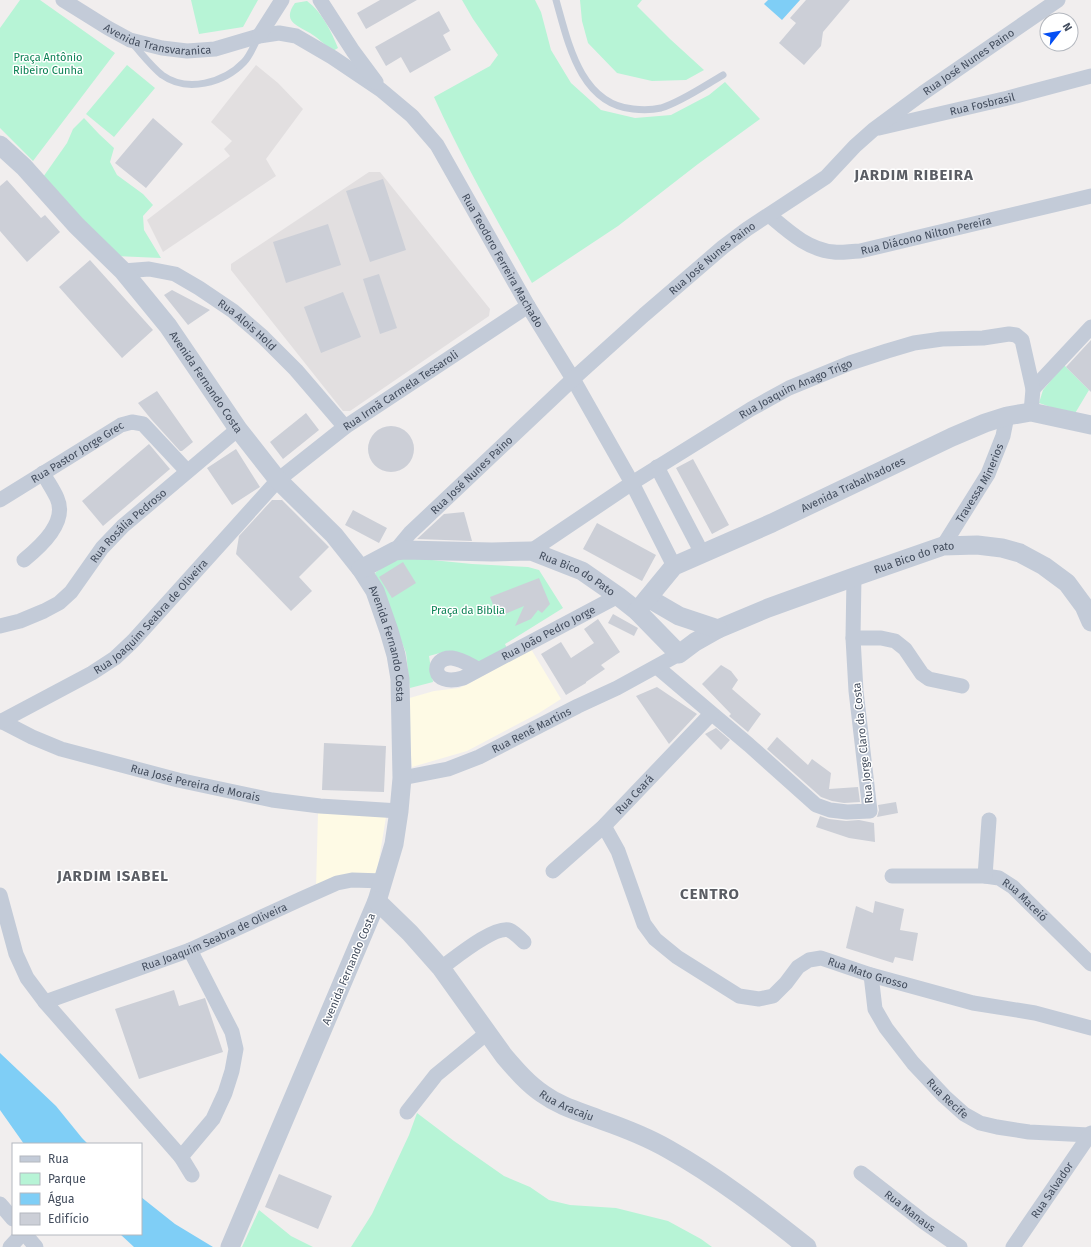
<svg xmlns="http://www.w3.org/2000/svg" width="1091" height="1247" viewBox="0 0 1091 1247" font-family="'Fira Sans',sans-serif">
	<rect width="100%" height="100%" fill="#f1eeee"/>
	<path fill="#fefae5" d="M 531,649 L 561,699 L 539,713 L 467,751 L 412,767 L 406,699 L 434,691 L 459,688 L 470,683 Z
		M 318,813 L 386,817 L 376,878 L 316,889 Z"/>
	<path fill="#e2dfe0" d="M 256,65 L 278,83 L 303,109 L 266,159 L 276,176 L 163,252 L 147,220 L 230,156 L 224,149 L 232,141 L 211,122 Z
		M 369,172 L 380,172 L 490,309 L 489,316 L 350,411 L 343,411 L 231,270 L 231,264 Z"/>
	<path fill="#b7f4d6" d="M 20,0 L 40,0 L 115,53 L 33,161 L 0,128 L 0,28 Z
		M 191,0 L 258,0 L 243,27 L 199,34 Z
		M 462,0 L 535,0 L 541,12 L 551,50 L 571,83 L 601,110 L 635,118 L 671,115 L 709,95 L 725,82 L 760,119 L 698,164 L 618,226 L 532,283 C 498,222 463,161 434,97 L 490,66 L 498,55 L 473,19 Z
		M 580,0 L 642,0 L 637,6 L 670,39 L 704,70 L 686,80 L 652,81 L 617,73 L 588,43 L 582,21 Z
		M 307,1 C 322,12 331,31 338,48 L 333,51 C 325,45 318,38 310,33 C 296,25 282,21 295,3 Z
		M 127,65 L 155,88 L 114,137 L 86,114 Z
		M 84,118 L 99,134 L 114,148 L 110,162 L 117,175 L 143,194 L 153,205 L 143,216 L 144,230 L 161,258 L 115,256 L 41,180 L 67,143 L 73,129 Z
		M 1064,365 L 1089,390 L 1074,415 L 1039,403 L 1043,390 Z
		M 402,557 L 472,564 L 528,567 L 539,570 L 563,608 L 505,644 L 508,650 L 476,664 L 447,651 L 429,656 L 433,682 L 410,688 L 406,653 L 375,573 L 384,566 Z
		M 417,1113 L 454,1141 L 504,1176 L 530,1187 L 549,1200 L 570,1205 L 616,1208 L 668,1221 L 701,1239 L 712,1247 L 351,1247 L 372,1214 L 380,1197 L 409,1135 Z
		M 259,1210 L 291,1236 L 313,1247 L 242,1247 Z"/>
	<path fill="#7fcef6" d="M 768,0 L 800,0 L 782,20 L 764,4 Z
		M 0,1053 L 56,1106 L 82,1138 L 88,1144 L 24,1144 L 0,1110 Z
		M 141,1197 L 175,1224 L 213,1247 L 134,1247 L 120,1234 L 141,1234 Z"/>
	<path fill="#cccfd7" d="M 380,0 L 417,0 L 366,29 L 357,13 Z
		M 806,0 L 850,0 L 823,32 L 821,46 L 804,65 L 779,43 L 796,23 L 790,18 Z
		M 439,11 L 450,31 L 443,35 L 451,50 L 410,73 L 401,57 L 386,66 L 375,47 Z
		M 153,118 L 183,144 L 146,188 L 115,163 Z
		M 383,179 L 406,250 L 370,262 L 346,191 Z
		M 7,180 L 41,218 L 45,215 L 60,232 L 27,262 L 0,231 L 0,186 Z
		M 328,224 L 341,265 L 286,283 L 273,242 Z
		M 90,260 L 153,330 L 122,358 L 59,287 Z
		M 379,274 L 397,328 L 380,334 L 363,279 Z
		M 172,290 L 210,310 L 188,325 L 164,295 Z
		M 343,292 L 361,337 L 321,353 L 304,307 Z
		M 1091,340 L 1091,392 L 1066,367 Z
		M 157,391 L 193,442 L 182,451 L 180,451 L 151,419 L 138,403 Z
		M 306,413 L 319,430 L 283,459 L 270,442 Z
		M368 449a23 23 0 1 1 46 0a23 23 0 1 1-46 0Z
		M 149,444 L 170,469 L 103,526 L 82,501 Z
		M 236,449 L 260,487 L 232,505 L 207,468 Z
		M 693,459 L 729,525 L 712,534 L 676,468 Z
		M 272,500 L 282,500 L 329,547 L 299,577 L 312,591 L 291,611 L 236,554 L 239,536 Z
		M 353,510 L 387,528 L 379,543 L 345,525 Z
		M 464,512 L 472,541 L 417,539 L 444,514 Z
		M 597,523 L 656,555 L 642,581 L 583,549 Z
		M 403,562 L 416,583 L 392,598 L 379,577 Z
		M 539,578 L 550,604 L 542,613 L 538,610 L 531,619 L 515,626 L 524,606 L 498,617 L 490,597 Z
		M 613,614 L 638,628 L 634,636 L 608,623 Z
		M 598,619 L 620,652 L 601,665 L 605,669 L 586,682 L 586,683 L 566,695 L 541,654 L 561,642 L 571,658 L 594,643 L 584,629 Z
		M 721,665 L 731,671 L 738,680 L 732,689 L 761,714 L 748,732 L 729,716 L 731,714 L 702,684 Z
		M 657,687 L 697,714 L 669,744 L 636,696 Z
		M 716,728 L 730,740 L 721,750 L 705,734 Z
		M 777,737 L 808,765 L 812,759 L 831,773 L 829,789 L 858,787 L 860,802 L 844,803 L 832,801 L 821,797 L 767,749 Z
		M 324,743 L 386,746 L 384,792 L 322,790 Z
		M 896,802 L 898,813 L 877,817 L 879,810 L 878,805 Z
		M 820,816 L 829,819 L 846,821 L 859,820 L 874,823 L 875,842 L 849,838 L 816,827 Z
		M 875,901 L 904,909 L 900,930 L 918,933 L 913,961 L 895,957 L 893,963 L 846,948 L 856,906 L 873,913 Z
		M 174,990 L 179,1006 L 205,998 L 223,1052 L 139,1079 L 115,1009 Z
		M 279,1174 L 332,1196 L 318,1229 L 265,1207 Z"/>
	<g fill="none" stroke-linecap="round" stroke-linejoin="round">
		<path stroke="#c3cbd8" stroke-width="7" d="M 556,0 C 568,42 580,104 633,109 C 642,110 652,110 661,108 C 681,102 704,86 723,75
			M 132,43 C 142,54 151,66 162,75 C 187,93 224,83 244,62 C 250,56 254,45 258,38"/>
		<g stroke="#c3cbd8" stroke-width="15">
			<path id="s1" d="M 63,0 L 108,28 L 130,40 L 162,48 L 187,51 L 215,49 L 259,36 L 279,33 L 296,36 L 332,57 L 381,90 L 412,116 L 437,145 L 528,306 L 573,379 L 632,483 L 674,566"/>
			<path d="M 320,0 L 353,51 L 376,82"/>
			<path d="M 259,36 L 282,0"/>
			<path id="s2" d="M 879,128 L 1008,98 L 1091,76"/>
			<path id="s3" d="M 769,215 C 788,231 808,250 834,252 C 842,253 851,251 860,251 L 1091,196"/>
			<path id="s4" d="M 123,271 L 149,269 L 175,274 L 199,288 L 233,311 L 263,337 L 296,370 L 345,427"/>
			<path d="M 1033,389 L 1091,327"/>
			<path d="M 657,467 L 702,553"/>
			<path id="s5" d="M 0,500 L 121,425 L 132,422 L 143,424 L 187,471"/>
			<path id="s6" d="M 943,546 L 988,474 L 1003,436 L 1007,416"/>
			<path id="s7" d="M 395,551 L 410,533 L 573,379 L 644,315 L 723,247 L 747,229 L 826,177 L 855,146 L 873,130 L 923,93 L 1058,0"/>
			<path id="s8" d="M 531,551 L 632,483 L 751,409 L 789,388 L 850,363 L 887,351 L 914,343 L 942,339 L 983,338 L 1009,334 L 1016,335 L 1022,340 L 1033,389 L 1031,412"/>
			<path d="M 24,560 C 41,546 68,522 57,498 C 53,489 47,481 43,473"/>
			<path id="s9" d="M 0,626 L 20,621 L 44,611 L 59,603 L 71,592 L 102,548 L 123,526 L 238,429"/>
			<path d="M 853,638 L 881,638 L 895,641 L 905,649 L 922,674 L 929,679 L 962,686"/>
			<path d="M 657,667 L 749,745 L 816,805 L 830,810 L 847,812 L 870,811 L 856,691 L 853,638 L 854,577"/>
			<path id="s10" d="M 478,669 C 470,665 461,659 452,658 C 431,656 429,688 463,678 L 618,596"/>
			<path id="s11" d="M 1,721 L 32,737 L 61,749 L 178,780 L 272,800 L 320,806 L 399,811"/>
			<path id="s12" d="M 0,722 L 92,673 L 115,658 L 133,641 L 278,480 L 345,427 L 528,306"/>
			<path id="s13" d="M 402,778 L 448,769 L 479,757 L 578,706 L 617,688 L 679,654"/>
			<path id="s14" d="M 604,826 L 618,851 L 644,924 L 655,939 L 677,957 L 739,996 L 759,999 L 773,996 L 786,983 L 798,967 L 809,960 L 821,958 L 871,975 L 973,1003 L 1035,1013 L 1091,1028"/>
			<path id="s15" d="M 553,871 L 604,826 L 711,714"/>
			<path id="s16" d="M 892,876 L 985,876 L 999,878 L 1013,887 L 1091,964"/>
			<path d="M 985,876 L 989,820"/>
			<path id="s17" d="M 0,895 L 16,954 L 27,978 L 45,1002 L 190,950 L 301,899 L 337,883 L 352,880 L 384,881"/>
			<path d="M 441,968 C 454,959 493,926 509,930 C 514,932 520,938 524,942"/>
			<path id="s18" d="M 871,975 L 875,1009 L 886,1028 L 913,1063 L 944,1096 L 964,1114 L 980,1123 L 997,1127 L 1029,1132 L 1089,1135"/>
			<path d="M 45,1002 L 181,1157 L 192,1175"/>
			<path d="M 407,1112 L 436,1075 L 487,1033"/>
			<path d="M 181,1157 L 213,1119 L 225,1093 L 232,1071 L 236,1049 L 232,1032 L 190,950"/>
			<path id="s19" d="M 861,1173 L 924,1222 L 960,1247"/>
			<path d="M 0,1204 L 13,1219"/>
			<path d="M 25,1234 L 36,1247"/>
			<path d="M 10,1247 L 22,1234"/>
			<path id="s20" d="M 1013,1247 L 1091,1133"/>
		</g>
		<g stroke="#c3cbd8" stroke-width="19">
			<path id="s21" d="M 0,145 L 24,167 L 76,225 L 123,271 L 168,326 L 238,429 L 278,480 L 334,535 L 361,569 L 375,591 L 389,631 L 396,655 L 400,679 L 402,778 L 399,811 L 394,844 L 377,901 L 230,1247"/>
			<path id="s22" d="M 361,569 L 395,551 L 404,550 L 492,552 L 531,551 L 582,571 L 618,596 L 637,611 L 679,654 L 695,642 L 718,629 L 768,608 L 854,577 L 943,546 L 977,545 L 1002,548 L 1020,553 L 1044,566 L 1067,583 L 1084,606 L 1091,622"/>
			<path d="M 648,598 L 679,616 L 718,629"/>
			<path id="s23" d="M 637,611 L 674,566 L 772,523 L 952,437 L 985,423 L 1007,416 L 1031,412 L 1091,425"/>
			<path id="s24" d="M 377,901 L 410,933 L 441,968 L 504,1056 C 516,1070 528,1084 543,1094 C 561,1107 581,1112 601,1120 C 624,1128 647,1137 668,1149 C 718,1177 763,1212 807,1247"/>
		</g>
	</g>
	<g text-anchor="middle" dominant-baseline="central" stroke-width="3" stroke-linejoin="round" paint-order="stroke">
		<g font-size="11" fill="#444e5e" stroke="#fff">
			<text stroke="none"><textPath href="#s1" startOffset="105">Avenida Transvaranica</textPath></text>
			<text stroke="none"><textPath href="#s7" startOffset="756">Rua José Nunes Paino</textPath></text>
			<text stroke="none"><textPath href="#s2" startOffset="106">Rua Fosbrasil</textPath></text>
			<text stroke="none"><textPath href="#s3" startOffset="170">Rua Diácono Nilton Pereira</textPath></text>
			<text stroke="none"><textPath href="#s7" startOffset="432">Rua José Nunes Paino</textPath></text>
			<text stroke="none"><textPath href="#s1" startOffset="560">Rua Teodoro Ferreira Machado</textPath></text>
			<text stroke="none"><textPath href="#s4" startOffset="141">Rua Alois Hold</textPath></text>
			<text stroke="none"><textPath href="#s21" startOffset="315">Avenida Fernando Costa</textPath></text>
			<text stroke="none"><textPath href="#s8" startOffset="311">Rua Joaquim Anago Trigo</textPath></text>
			<text stroke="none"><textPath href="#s12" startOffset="525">Rua Irmã Carmela Tessaroli</textPath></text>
			<text stroke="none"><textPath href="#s5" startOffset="91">Rua Pastor Jorge Grec</textPath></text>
			<text stroke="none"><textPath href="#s7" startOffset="108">Rua José Nunes Paino</textPath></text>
			<text stroke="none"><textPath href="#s6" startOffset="73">Travessa Minerios</textPath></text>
			<text stroke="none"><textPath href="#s23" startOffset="255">Avenida Trabalhadores</textPath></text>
			<text stroke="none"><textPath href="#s9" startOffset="168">Rua Rosália Pedroso</textPath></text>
			<text stroke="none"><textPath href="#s22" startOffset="613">Rua Bico do Pato</textPath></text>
			<text stroke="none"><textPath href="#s22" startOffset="226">Rua Bico do Pato</textPath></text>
			<text stroke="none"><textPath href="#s12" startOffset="186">Rua Joaquim Seabra de Oliveira</textPath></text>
			<text stroke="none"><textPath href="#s10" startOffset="178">Rua João Pedro Jorge</textPath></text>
			<text stroke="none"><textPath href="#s21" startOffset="639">Avenida Fernando Costa</textPath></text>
			<text stroke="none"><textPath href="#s13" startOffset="139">Rua Renê Martins</textPath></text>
			<text transform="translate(863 743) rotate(-96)">Rua Jorge Claro da Costa</text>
			<text stroke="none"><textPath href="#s11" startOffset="205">Rua José Pereira de Morais</textPath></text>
			<text stroke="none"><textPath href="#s15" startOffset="112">Rua Ceará</textPath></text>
			<text stroke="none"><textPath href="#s16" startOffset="141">Rua Maceió</textPath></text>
			<text stroke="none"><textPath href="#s17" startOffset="299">Rua Joaquim Seabra de Oliveira</textPath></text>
			<text transform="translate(349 969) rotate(-67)">Avenida Fernando Costa</text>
			<text stroke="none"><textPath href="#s14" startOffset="374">Rua Mato Grosso</textPath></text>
			<text stroke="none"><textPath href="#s18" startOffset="150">Rua Recife</textPath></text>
			<text stroke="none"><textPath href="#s24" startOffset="282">Rua Aracaju</textPath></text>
			<text stroke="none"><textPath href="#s20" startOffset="69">Rua Salvador</textPath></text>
			<text stroke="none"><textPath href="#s19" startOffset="62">Rua Manaus</textPath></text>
		</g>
		<g font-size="11" fill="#0c8255" stroke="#fff">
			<text x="48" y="57">Praça Antônio<tspan x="48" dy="13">Ribeiro Cunha</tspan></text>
			<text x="468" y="610">Praça da Biblia</text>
		</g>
		<g font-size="15" font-weight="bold" letter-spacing="1" fill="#5a5d64" stroke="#fff">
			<text x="914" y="175">JARDIM RIBEIRA</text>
			<text x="113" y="876">JARDIM ISABEL</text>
			<text x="710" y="894">CENTRO</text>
		</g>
	</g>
	<rect x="12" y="1143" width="130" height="92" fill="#ffffff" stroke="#b4b8bf"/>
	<rect x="20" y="1156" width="20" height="6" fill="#c3cbd8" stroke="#b4b8bf"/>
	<text x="48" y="1163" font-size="12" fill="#444e5e">Rua</text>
	<rect x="20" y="1173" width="20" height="12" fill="#b7f4d6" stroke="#b4b8bf"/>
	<text x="48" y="1183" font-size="12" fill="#444e5e">Parque</text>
	<rect x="20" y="1193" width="20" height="12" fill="#7fcef6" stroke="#b4b8bf"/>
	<text x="48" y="1203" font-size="12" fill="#444e5e">Água</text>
	<rect x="20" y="1213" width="20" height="12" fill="#cccfd7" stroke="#b4b8bf"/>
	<text x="48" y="1223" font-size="12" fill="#444e5e">Edifício</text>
	<g transform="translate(1059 32) rotate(59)"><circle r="19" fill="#ffffff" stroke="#b4b8bf"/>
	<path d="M0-3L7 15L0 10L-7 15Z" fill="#054ff4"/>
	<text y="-6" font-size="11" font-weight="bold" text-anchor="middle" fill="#444e5e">N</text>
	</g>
</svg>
